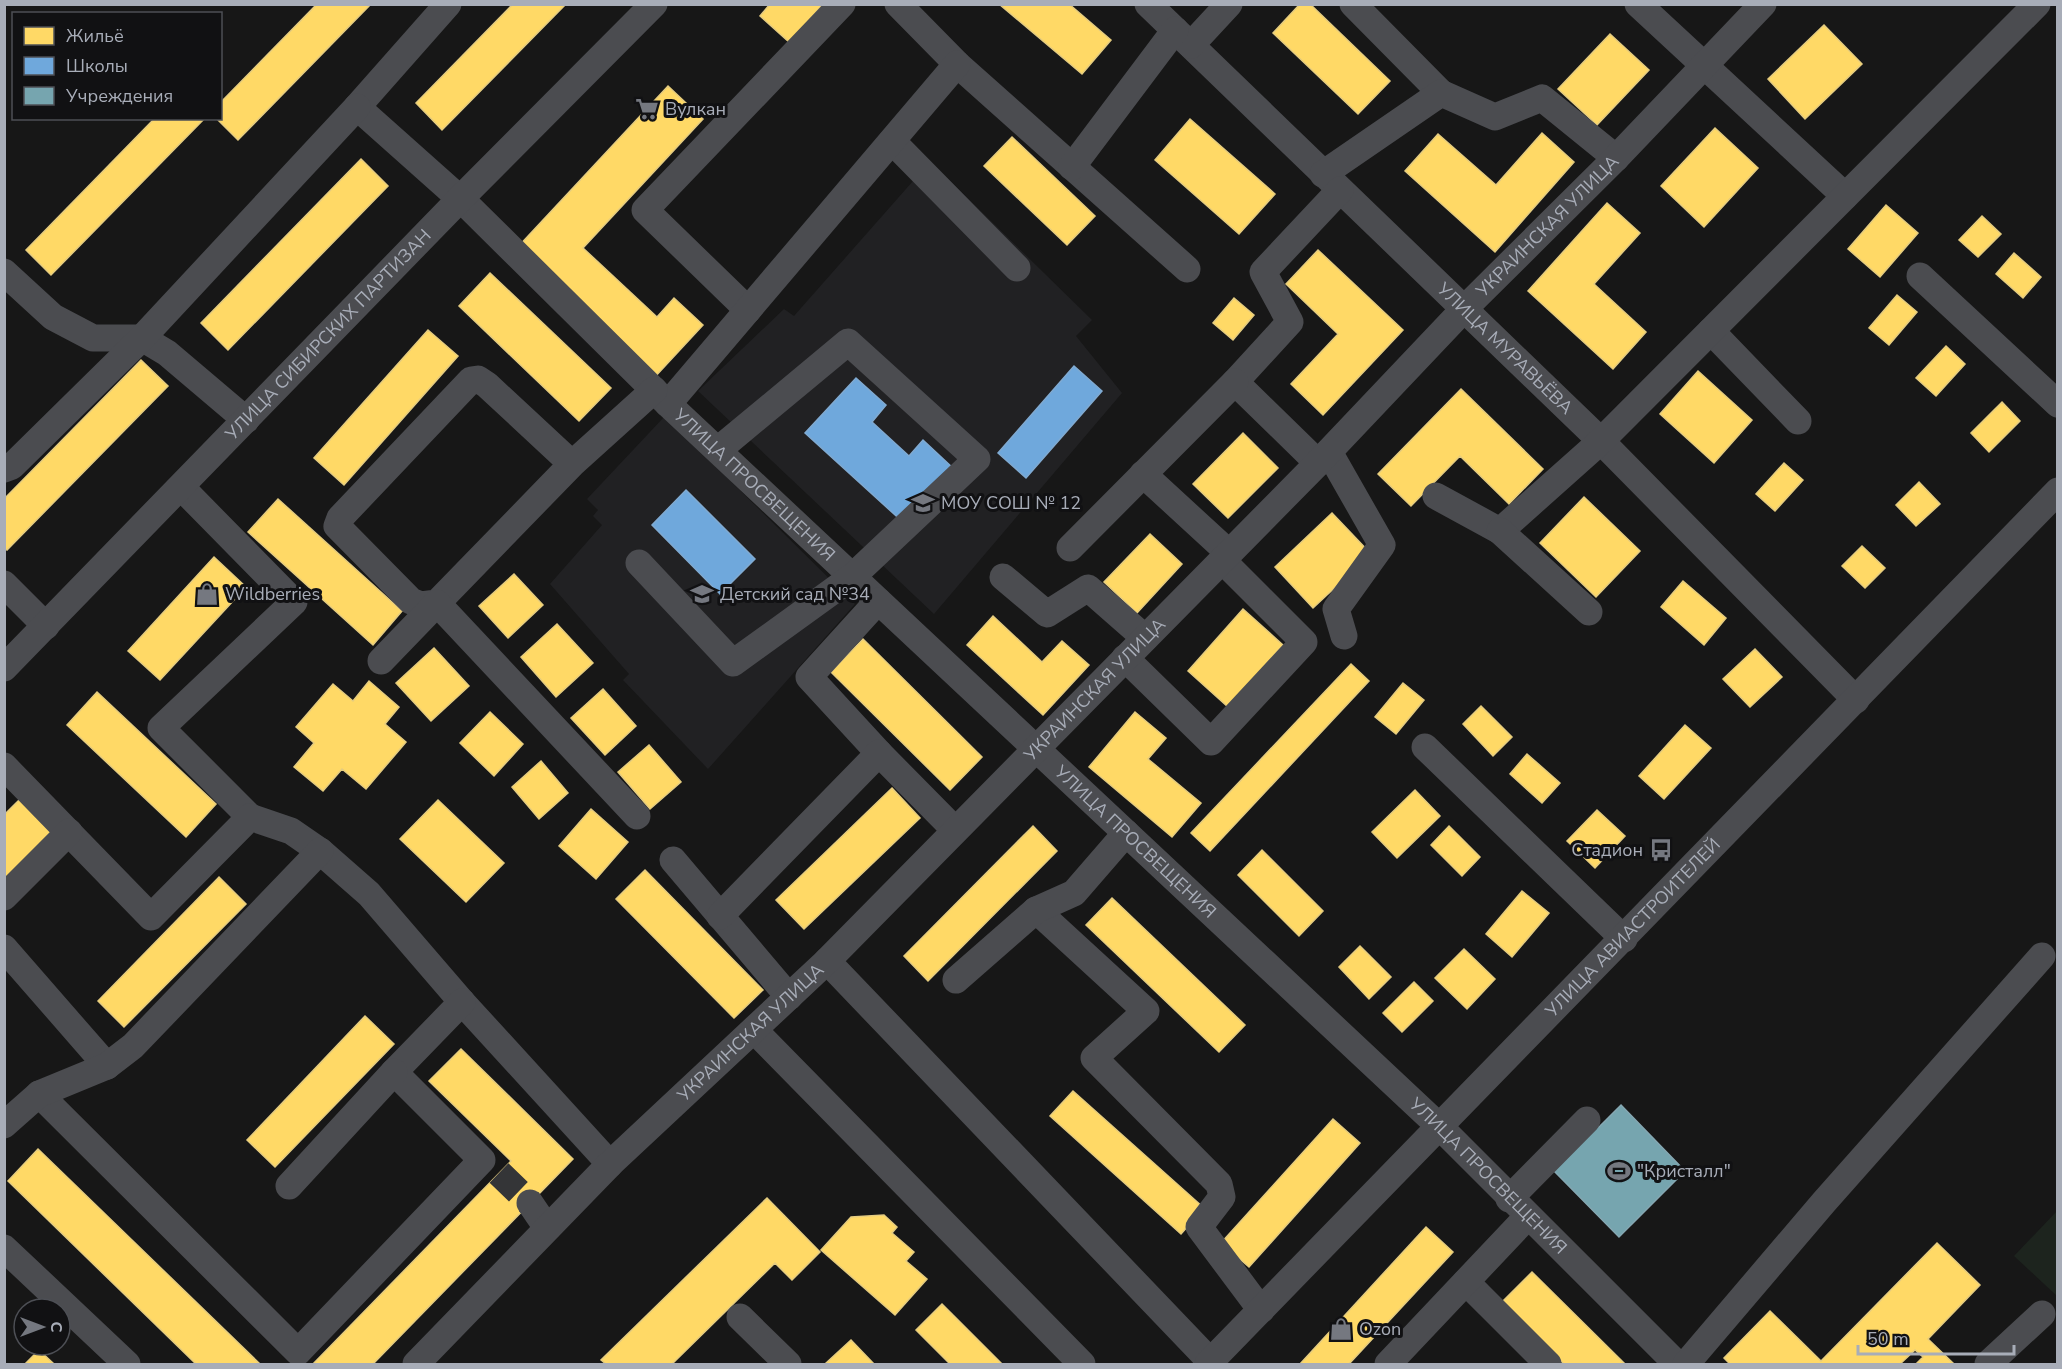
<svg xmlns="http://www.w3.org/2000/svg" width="2062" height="1369" viewBox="0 0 2062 1369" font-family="'Nunito Sans',sans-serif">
	<rect width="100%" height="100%" fill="#171717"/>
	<path fill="#212123" d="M 947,178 L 1092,320 L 1076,336 L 1122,393 L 934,614 L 698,391 L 784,309 L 794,316 L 913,181 L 929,196 Z
		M 665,416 L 855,604 L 708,769 L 623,680 L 629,674 L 550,584 L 602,525 L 593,516 L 598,510 L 587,499 Z"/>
	<path fill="#1d241e" d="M 2057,1211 L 2057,1296 L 2014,1256 Z"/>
	<path fill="#ffd966" stroke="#e5cc7f" stroke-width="1.5" d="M 317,4 L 371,4 L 238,140 L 216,118 L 220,118 L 220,103 Z
		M 513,4 L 566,4 L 442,130 L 416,103 Z
		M 770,4 L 823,4 L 790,43 L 760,16 Z
		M 999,4 L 1069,4 L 1111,40 L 1082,74 Z
		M 1300,4 L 1310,4 L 1390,81 L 1358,114 L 1273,33 Z
		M 1824,25 L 1862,64 L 1805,119 L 1768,79 Z
		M 1610,34 L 1649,70 L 1597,125 L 1558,89 Z
		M 668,86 L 703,119 L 583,248 L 657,317 L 674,298 L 703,325 L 653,379 L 516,249 Z
		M 155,118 L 205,118 L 51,275 L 26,250 Z
		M 1190,119 L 1275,194 L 1239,234 L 1155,160 Z
		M 1715,128 L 1758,168 L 1704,227 L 1661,186 Z
		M 1542,133 L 1574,162 L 1495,252 L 1405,171 L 1438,134 L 1496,185 Z
		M 1012,137 L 1095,216 L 1067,245 L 984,166 Z
		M 361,159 L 388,186 L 228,350 L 201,323 Z
		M 1607,203 L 1640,233 L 1594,284 L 1646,332 L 1613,369 L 1528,291 Z
		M 1886,205 L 1918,233 L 1880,277 L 1848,249 Z
		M 1982,216 L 2001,234 L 1978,257 L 1959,240 Z
		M 1318,250 L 1403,330 L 1323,415 L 1291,384 L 1338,334 L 1286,284 Z
		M 2014,253 L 2041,277 L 2023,298 L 1996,274 Z
		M 490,273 L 611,388 L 579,421 L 459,306 Z
		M 1897,295 L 1917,312 L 1889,345 L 1869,328 Z
		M 1234,298 L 1254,315 L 1233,340 L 1213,323 Z
		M 428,330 L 458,356 L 344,485 L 314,458 Z
		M 1946,346 L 1965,364 L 1936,396 L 1916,378 Z
		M 141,360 L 168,386 L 7,550 L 4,548 L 4,499 Z
		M 1698,371 L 1752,420 L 1714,463 L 1660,414 Z
		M 1461,389 L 1543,469 L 1509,504 L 1460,456 L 1411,506 L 1378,474 Z
		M 2002,402 L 2020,421 L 1989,452 L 1971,433 Z
		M 1243,433 L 1278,468 L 1228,518 L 1193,484 Z
		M 1784,463 L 1803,480 L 1775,511 L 1756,494 Z
		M 1919,482 L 1940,504 L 1916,526 L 1896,505 Z
		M 1584,497 L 1640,551 L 1596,597 L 1540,543 Z
		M 278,499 L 402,611 L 373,645 L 248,532 Z
		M 1332,513 L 1371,554 L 1313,608 L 1275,567 Z
		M 1150,534 L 1182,564 L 1137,613 L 1104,582 Z
		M 1862,546 L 1885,568 L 1865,588 L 1842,566 Z
		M 214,557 L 246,587 L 160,680 L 128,651 Z
		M 514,574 L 543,605 L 508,638 L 479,606 Z
		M 1683,581 L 1726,618 L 1704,645 L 1661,607 Z
		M 1243,609 L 1283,645 L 1228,707 L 1188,671 Z
		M 993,616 L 1042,662 L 1062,641 L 1089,665 L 1043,715 L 967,645 Z
		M 557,624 L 593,663 L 556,697 L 521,657 Z
		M 863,639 L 982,757 L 950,790 L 831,672 Z
		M 434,648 L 469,686 L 431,721 L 396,683 Z
		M 1755,649 L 1782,677 L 1750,707 L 1723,679 Z
		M 1351,664 L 1369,681 L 1210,851 L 1191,833 Z
		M 369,681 L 399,707 L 385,724 L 406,742 L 366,789 L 342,769 L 323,791 L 294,767 L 314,743 L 296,727 L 333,684 L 353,701 Z
		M 1403,683 L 1424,700 L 1396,734 L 1375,717 Z
		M 603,689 L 636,726 L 605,755 L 571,718 Z
		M 97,692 L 216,804 L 186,837 L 67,725 Z
		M 1481,706 L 1512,737 L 1493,756 L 1463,724 Z
		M 490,712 L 523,744 L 494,776 L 460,743 Z
		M 1135,712 L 1166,738 L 1148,759 L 1201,803 L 1172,837 L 1089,767 Z
		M 1685,725 L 1711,748 L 1664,799 L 1639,776 Z
		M 649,745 L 681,782 L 650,809 L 618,772 Z
		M 1527,754 L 1560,783 L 1542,803 L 1510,774 Z
		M 541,761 L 568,793 L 539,819 L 512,787 Z
		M 892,788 L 920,818 L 804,929 L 776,900 Z
		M 1415,790 L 1440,816 L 1397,858 L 1372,832 Z
		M 20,799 L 55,835 L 4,885 L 4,815 Z
		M 438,800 L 504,863 L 466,902 L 400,839 Z
		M 591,809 L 628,842 L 596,879 L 559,846 Z
		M 1597,810 L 1625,836 L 1595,868 L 1567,841 Z
		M 1033,826 L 1057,851 L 928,981 L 904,956 Z
		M 1449,826 L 1480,857 L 1462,876 L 1431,845 Z
		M 1262,850 L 1323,911 L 1299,936 L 1238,875 Z
		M 645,870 L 763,990 L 734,1018 L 616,899 Z
		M 219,877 L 246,904 L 124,1027 L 98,1001 Z
		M 1522,891 L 1549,913 L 1512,957 L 1486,934 Z
		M 1112,898 L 1245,1025 L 1219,1052 L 1086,925 Z
		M 1360,946 L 1391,977 L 1369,999 L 1339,967 Z
		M 1464,949 L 1495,979 L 1467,1009 L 1435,978 Z
		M 1414,982 L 1433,1001 L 1402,1032 L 1383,1013 Z
		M 365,1016 L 394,1044 L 275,1167 L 247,1140 Z
		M 461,1049 L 573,1159 L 373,1364 L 313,1364 L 511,1161 L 429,1081 Z
		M 1073,1091 L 1204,1208 L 1181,1234 L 1050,1116 Z
		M 1333,1119 L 1360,1143 L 1249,1267 L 1221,1243 Z
		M 38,1149 L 260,1364 L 196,1364 L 8,1181 Z
		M 767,1198 L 820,1252 L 792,1280 L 775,1263 L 672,1364 L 606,1364 L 601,1360 Z
		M 884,1215 L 897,1227 L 892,1233 L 914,1252 L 906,1261 L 927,1279 L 895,1315 L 821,1250 L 851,1217 Z
		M 1426,1227 L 1453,1252 L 1349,1364 L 1300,1364 Z
		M 1937,1243 L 1980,1285 L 1928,1339 L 1954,1364 L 1916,1364 L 1923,1357 L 1915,1350 L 1900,1364 L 1730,1364 L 1724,1358 L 1770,1311 L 1821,1361 Z
		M 1532,1272 L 1625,1364 L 1564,1364 L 1502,1302 Z
		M 942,1304 L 1002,1364 L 950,1364 L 916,1330 Z
		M 851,1340 L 874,1364 L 825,1364 Z
		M 39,1350 L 54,1364 L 25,1364 Z"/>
	<path fill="#6fa8dc" stroke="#80aad1" stroke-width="1.5" d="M 1074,366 L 1102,391 L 1026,478 L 998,453 Z
		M 856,378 L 886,405 L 872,422 L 909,456 L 923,440 L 954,469 L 905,524 L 805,433 Z
		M 686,490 L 755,559 L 720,594 L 652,525 Z"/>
	<path fill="#76a5af" stroke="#85a7b2" stroke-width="1.5" d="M 1621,1105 L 1685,1171 L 1619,1237 L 1553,1170 L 1591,1119 L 1599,1127 Z"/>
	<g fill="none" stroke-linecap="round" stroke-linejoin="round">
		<path stroke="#343537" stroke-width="27" stroke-dasharray="27 14" stroke-linecap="butt" d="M 499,1173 L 530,1203"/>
		<g stroke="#4b4c50" stroke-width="27">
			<path id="s1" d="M 448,4 L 357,107 L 467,205 L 668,404 L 1440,1127 L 1677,1364"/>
			<path d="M 898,4 L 957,64 L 1187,269"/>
			<path id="s2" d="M 1148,4 L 1601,441 L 1856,700"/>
			<path d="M 1353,4 L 1441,93"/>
			<path d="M 1638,4 L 1845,196"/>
			<path d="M 1191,45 L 1229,4"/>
			<path d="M 892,141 L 1017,268"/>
			<path d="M 1072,167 L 1175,30"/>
			<path d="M 1323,174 L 1441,93 L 1495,117 L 1542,98 L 1616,158"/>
			<path d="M 4,272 L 53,317 L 93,338 L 142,338 L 167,353 L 246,420"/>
			<path d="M 1920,276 L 2058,404"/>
			<path d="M 748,310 L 645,210 L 842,4"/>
			<path d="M 1711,331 L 1798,421"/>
			<path d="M 668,404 L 957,64"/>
			<path d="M 1329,452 L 1382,545 L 1336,609 L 1344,636"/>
			<path d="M 1318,463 L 1235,382 L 1290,322 L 1263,272 L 1340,190"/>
			<path d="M 572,464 L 487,385 L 478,379 L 471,380 L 340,518 L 337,526 L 411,601 L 421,605 L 437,603 L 572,464 L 654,390"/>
			<path d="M 4,469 L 12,466 L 142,338 L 357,107"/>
			<path d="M 1143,474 L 1229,553"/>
			<path d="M 185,491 L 294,602 L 161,728 L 250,817"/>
			<path d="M 1436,496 L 1500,531 L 1601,441 L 2037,4"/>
			<path d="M 1500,531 L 1589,612"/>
			<path d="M 1070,548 L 1235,382"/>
			<path d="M 639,563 L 733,663 L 852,577 L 977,459 L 848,342 L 718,450"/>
			<path d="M 1003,577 L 1047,614 L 1088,588 L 1145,638"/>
			<path d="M 4,584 L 46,626"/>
			<path d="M 878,601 L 809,677 L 879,753"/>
			<path d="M 1125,658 L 1211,742 L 1304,642 L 1222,560"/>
			<path d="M 381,661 L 437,603 L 637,816"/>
			<path id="s3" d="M 4,668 L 460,199 L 654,4"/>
			<path d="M 1425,747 L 1624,939"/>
			<path d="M 4,766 L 151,917 L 250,817 L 291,831 L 320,851 L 369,894 L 462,1002 L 610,1164"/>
			<path d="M 673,860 L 789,997"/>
			<path d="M 4,897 L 69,832"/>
			<path d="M 1036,910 L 1146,1011 L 1094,1058 L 1219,1184 L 1222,1197 L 1199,1227 L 1261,1310"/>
			<path d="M 720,916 L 879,753 L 955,830"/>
			<path d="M 4,948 L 107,1066"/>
			<path d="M 827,961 L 1211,1362"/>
			<path d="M 956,980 L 1036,910 L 1074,893 L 1126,833"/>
			<path d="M 754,1030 L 1082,1364"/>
			<path d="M 39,1094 L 298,1352 L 482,1160 L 394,1072 L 462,1002"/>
			<path d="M 4,1125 L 39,1094 L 107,1066 L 133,1046 L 320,851"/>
			<path d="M 289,1186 L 394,1072"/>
			<path d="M 1509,1199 L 1587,1120"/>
			<path d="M 530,1203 L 547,1228"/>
			<path d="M 4,1248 L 127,1364"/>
			<path d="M 1466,1282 L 1548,1364"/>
			<path d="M 740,1317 L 788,1364"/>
			<path id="s4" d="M 416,1364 L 610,1164 L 827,961 L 1318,463 L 1464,309 L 1616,158 L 1763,4"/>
			<path id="s5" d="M 1208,1364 L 2058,491"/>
			<path d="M 1388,1364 L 1528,1216"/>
			<path d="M 1686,1364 L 1824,1202 L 2042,956"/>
			<path d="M 1988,1364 L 2042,1314"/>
		</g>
	</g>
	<defs>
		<g id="supermarket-bare" transform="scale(1.8)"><path d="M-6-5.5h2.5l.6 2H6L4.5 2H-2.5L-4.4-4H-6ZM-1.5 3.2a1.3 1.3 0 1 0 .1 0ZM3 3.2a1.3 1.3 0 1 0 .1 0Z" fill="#757880" stroke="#111113" stroke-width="2.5" paint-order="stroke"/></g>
		<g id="school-bare" transform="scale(1.8)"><path d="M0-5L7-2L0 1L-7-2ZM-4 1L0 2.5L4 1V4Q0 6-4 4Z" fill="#757880" stroke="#111113" stroke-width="2.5" paint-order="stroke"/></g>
		<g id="shop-bare" transform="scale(1.8)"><path d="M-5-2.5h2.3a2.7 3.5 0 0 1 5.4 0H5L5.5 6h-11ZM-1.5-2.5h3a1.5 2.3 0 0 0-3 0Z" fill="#757880" stroke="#111113" stroke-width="2.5" paint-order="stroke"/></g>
		<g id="bus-bare" transform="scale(1.8)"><path d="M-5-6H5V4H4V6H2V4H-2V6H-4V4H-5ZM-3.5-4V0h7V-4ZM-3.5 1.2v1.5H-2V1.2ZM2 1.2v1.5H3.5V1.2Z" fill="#757880" stroke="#111113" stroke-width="2.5" paint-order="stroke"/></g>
		<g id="stadium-bare" transform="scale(1.8)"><path d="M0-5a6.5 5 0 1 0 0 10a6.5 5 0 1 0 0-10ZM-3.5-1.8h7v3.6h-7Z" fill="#757880" stroke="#111113" stroke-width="2.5" paint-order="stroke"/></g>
	</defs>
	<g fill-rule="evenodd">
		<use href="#supermarket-bare" x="647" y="109"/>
		<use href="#school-bare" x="923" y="503"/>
		<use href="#shop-bare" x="207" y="594"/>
		<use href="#school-bare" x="702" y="594"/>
		<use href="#bus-bare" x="1661" y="850"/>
		<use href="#stadium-bare" x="1619" y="1171"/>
		<use href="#shop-bare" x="1341" y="1329"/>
	</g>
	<g text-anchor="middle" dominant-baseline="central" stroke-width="6" stroke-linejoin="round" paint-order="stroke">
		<g font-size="18" fill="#a8adb8" stroke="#111113" text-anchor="start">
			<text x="665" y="109">Вулкан</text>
			<text x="941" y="503">МОУ СОШ № 12</text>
			<text x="225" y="594">Wildberries</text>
			<text x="720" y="594">Детский сад №34</text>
			<text x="1643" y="850" text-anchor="end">Стадион</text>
			<text x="1637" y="1171">"Кристалл"</text>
			<text x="1359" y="1329">Ozon</text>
		</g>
		<g font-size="18" fill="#a8adb8" stroke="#111113">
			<text stroke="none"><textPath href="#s4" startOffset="1605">УКРАИНСКАЯ УЛИЦА</textPath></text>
			<text stroke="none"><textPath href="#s3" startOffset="465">УЛИЦА СИБИРСКИХ ПАРТИЗАН</textPath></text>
			<text stroke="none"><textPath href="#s2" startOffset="496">УЛИЦА МУРАВЬЁВА</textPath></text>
			<text stroke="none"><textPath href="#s1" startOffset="686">УЛИЦА ПРОСВЕЩЕНИЯ</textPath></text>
			<text stroke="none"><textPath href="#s4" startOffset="957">УКРАИНСКАЯ УЛИЦА</textPath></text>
			<text stroke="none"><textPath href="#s1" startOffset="1208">УЛИЦА ПРОСВЕЩЕНИЯ</textPath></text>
			<text stroke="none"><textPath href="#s5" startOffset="609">УЛИЦА АВИАСТРОИТЕЛЕЙ</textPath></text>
			<text stroke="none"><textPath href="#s4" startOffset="471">УКРАИНСКАЯ УЛИЦА</textPath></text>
			<text stroke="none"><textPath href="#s1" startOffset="1694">УЛИЦА ПРОСВЕЩЕНИЯ</textPath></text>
		</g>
	</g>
	<rect width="2062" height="1369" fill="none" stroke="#a8adb8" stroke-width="12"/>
	<rect x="12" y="12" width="210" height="108" fill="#111113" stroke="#4d4f55" stroke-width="1.5"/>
	<rect x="24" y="27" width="30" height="18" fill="#ffd966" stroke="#4d4f55" stroke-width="1.5"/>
	<text x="66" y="42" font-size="18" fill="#a8adb8">Жильё</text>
	<rect x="24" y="57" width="30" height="18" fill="#6fa8dc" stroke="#4d4f55" stroke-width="1.5"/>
	<text x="66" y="72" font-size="18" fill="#a8adb8">Школы</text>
	<rect x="24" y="87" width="30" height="18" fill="#76a5af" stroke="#4d4f55" stroke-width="1.5"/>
	<text x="66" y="102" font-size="18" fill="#a8adb8">Учреждения</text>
	<g transform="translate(42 1327) rotate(90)"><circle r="28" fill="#111113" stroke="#4d4f55" stroke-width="1.5"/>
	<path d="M0-4.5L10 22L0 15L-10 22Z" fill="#757880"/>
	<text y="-9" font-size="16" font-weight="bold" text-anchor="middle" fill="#a8adb8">С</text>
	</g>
	<path d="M1858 1345v9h156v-9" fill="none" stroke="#a8adb8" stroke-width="3"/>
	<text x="1867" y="1345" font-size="18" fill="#a8adb8" stroke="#111113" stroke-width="4.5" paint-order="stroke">50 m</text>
</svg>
